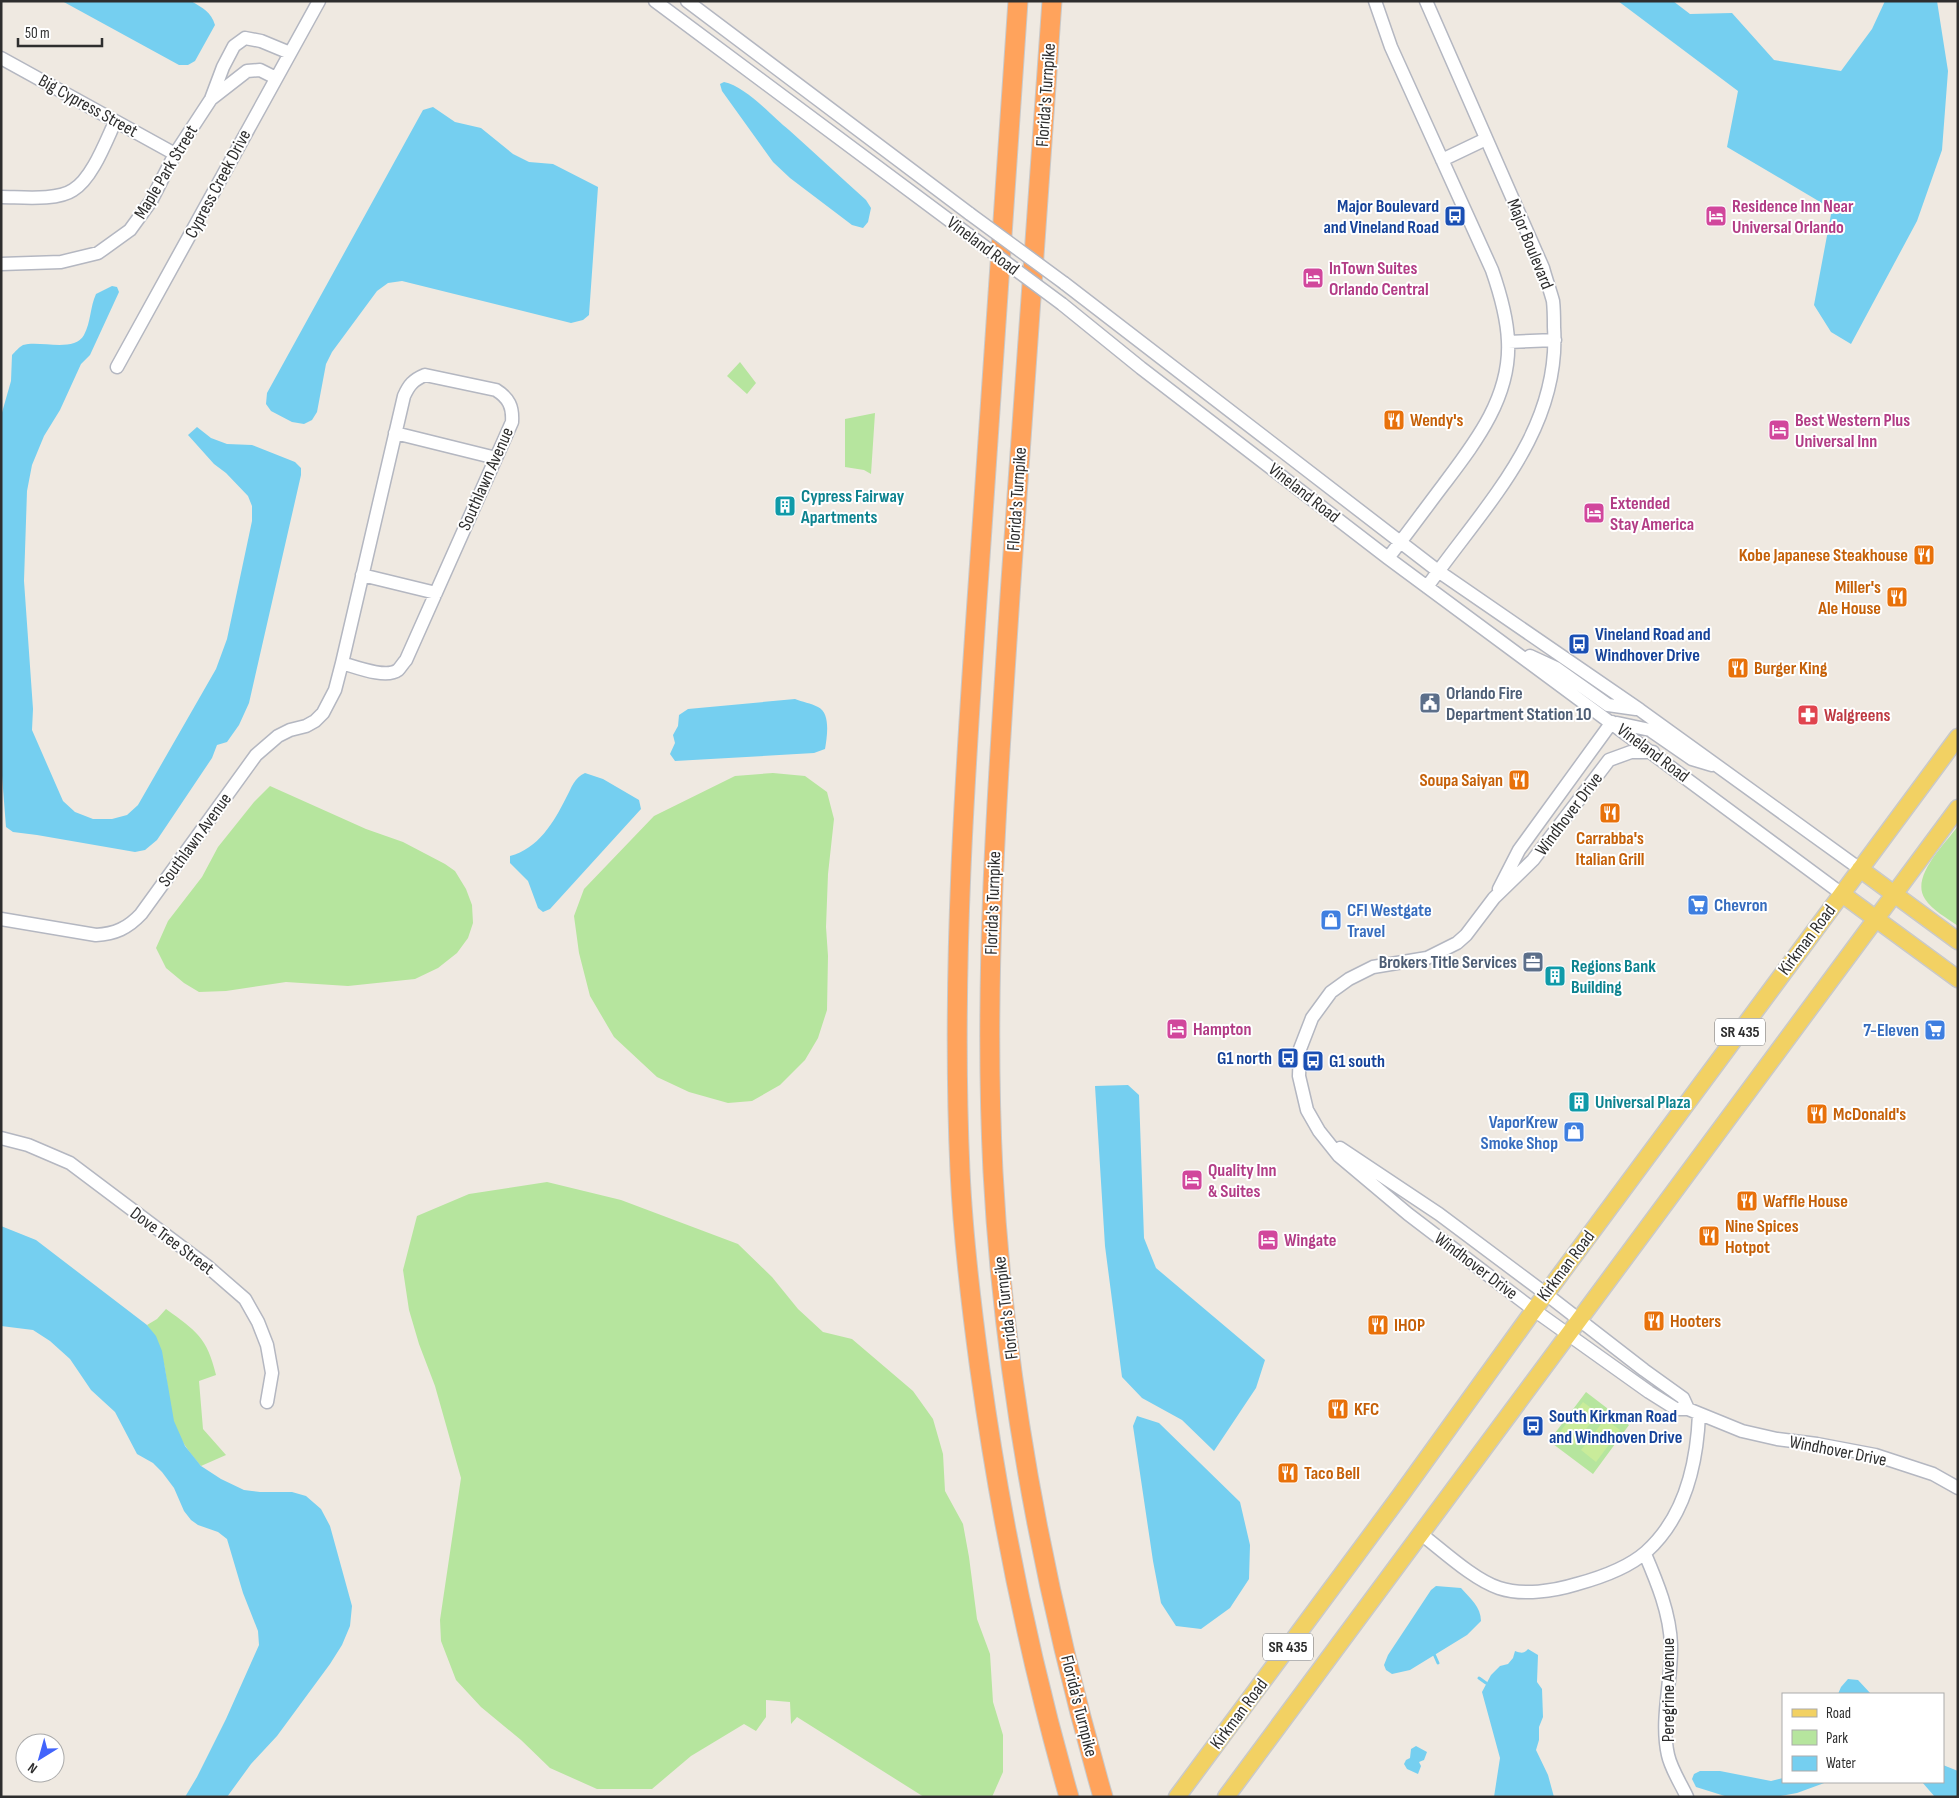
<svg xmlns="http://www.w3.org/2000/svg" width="1959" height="1798" viewBox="0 0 1959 1798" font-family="'Sofia Sans Condensed',sans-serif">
	<rect width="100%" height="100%" fill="#efe9e1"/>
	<path fill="#b6e59e" d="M 740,362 L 756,383 L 747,394 L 727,376 Z
		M 875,413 L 871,474 L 864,470 L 845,467 L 845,419 Z
		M 773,773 L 805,776 L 827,792 L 834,819 L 828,874 L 826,927 L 828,956 L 827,1010 L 818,1038 L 805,1060 L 780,1085 L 752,1101 L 728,1103 L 689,1092 L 657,1077 L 614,1037 L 590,996 L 579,953 L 574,916 L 584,889 L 654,816 L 735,776 Z
		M 270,786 L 366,829 L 403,842 L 445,864 L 455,871 L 466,889 L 472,905 L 473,923 L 468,938 L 457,953 L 438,968 L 415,979 L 348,986 L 286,982 L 226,991 L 199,992 L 184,983 L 166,968 L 156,948 L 168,921 L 202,877 L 218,847 L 254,802 Z
		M 1958,826 L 1958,926 C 1947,918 1932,910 1925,899 C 1910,877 1945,844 1958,826 Z
		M 547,1182 L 621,1200 L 738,1244 L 772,1277 L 798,1309 L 823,1332 L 852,1339 L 913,1391 L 933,1419 L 943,1454 L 945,1491 L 963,1524 L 969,1557 L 977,1619 L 990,1654 L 993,1702 L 1003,1735 L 1003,1772 L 992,1797 L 924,1797 L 797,1717 L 791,1724 L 790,1702 L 766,1700 L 766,1717 L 756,1731 L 744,1724 L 691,1756 L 652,1789 L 597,1789 L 550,1768 L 521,1740 L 481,1707 L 456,1680 L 441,1641 L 440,1620 L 461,1478 L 435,1386 L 419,1344 L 409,1310 L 403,1270 L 417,1216 L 469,1194 Z
		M 166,1309 C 196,1331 207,1337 216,1375 L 199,1381 L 203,1429 L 226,1455 L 201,1466 C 189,1452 178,1438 173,1420 C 165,1387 169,1354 147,1325 L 157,1319 Z
		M 1586,1392 L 1629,1425 L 1593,1474 L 1549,1441 Z"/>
	<path fill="#c9ec9a" d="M 1583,1402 L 1598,1413 L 1574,1445 L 1559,1433 Z
		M 1605,1419 L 1620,1430 L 1596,1462 L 1581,1450 Z"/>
	<path fill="#75cff0" d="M 62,1 L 191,1 C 203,8 211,12 215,25 L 195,61 L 188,65 L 179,65 Z
		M 1618,1 L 1673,1 L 1690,14 L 1732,13 L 1774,60 L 1841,71 L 1872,29 L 1885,1 L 1937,1 L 1948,71 L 1942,150 L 1917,221 L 1851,344 L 1831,332 L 1814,305 L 1832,209 L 1727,147 L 1738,91 Z
		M 724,82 C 745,86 772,116 789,130 C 815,153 840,177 866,200 L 871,208 L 868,222 L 863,228 L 852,225 L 790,178 L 773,162 L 722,91 L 720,84 Z
		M 433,107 L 455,122 L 481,128 L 513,154 L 529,162 L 553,164 L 598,187 L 589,315 L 583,320 L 571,323 L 402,281 L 388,283 L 377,291 L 332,352 L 326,364 L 317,412 L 312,420 L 304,424 L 292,422 L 271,411 L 266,404 L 267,393 L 423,110 Z
		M 112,286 L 117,287 L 119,292 L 90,355 L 81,364 L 60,410 L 44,436 L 32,465 L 27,491 L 24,581 L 33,709 L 32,730 L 63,801 L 75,812 L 93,819 L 112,819 L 127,815 L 138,805 L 216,669 L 227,639 L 252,521 L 252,506 L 248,496 L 226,473 L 214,464 L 188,435 L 197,427 L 211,438 L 227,444 L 252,445 L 295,462 L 301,468 L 301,475 L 249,703 L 239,725 L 227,742 L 217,745 L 212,758 L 157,840 L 145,850 L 135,852 L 37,835 L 13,832 L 6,827 L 1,763 L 1,416 L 11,381 L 12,355 C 15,352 19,347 23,345 C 40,340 74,353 84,335 C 91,322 90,307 96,294 Z
		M 795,699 C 802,702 811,703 818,707 C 831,713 827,737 825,749 L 814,753 L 675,761 L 670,754 L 675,743 L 673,735 L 678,726 L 679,715 L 688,709 Z
		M 585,773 L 603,779 L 639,800 L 641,809 L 550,909 L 543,912 L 538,908 L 528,881 L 510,863 L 510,856 C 538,849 554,822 566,798 C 572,787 574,778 585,773 Z
		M 1128,1085 L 1139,1095 L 1144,1238 L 1156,1268 L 1265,1360 L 1256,1388 L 1214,1451 L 1182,1420 L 1142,1398 L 1122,1377 L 1105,1246 L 1095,1086 Z
		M 1,1226 L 36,1240 L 147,1325 L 156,1336 L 162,1351 L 174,1421 L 185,1446 L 201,1466 L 221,1479 L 244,1490 L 260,1492 L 292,1492 L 306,1496 L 321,1509 L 330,1526 L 352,1606 L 350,1626 L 342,1645 L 330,1664 L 277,1736 L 251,1764 L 227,1797 L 185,1797 L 197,1777 L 226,1719 L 259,1645 L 258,1631 L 243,1593 L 227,1539 L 218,1532 L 198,1525 L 191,1520 L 184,1511 L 174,1488 L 162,1472 L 153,1463 L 137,1454 L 115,1412 L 91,1390 L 70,1359 L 50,1341 L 33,1330 L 1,1326 Z
		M 1137,1416 L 1159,1423 L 1240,1502 L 1250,1545 L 1249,1579 L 1230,1608 L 1201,1629 L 1176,1626 L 1161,1603 L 1153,1561 L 1133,1426 Z
		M 1436,1586 L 1461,1588 C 1470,1598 1481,1607 1481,1621 L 1467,1635 L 1410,1670 L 1392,1674 L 1386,1670 L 1384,1665 L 1388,1655 L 1431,1590 Z
		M 1528,1649 L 1538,1655 L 1537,1682 L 1542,1689 L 1543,1717 L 1539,1727 L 1539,1740 L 1536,1750 L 1548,1775 L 1554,1797 L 1494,1797 L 1500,1758 L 1482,1692 L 1491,1675 L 1500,1666 L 1508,1664 L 1513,1658 L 1515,1651 C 1521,1653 1524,1654 1528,1649 Z
		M 1848,1679 L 1858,1680 L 1871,1694 L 1838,1694 L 1841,1687 Z
		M 1416,1746 L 1427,1752 L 1424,1760 L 1419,1762 L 1421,1766 L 1418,1774 L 1407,1769 L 1404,1764 L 1406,1760 L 1410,1758 L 1411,1749 Z
		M 1943,1765 L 1958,1771 L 1958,1797 L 1935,1797 L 1922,1782 L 1943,1782 Z
		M 1700,1771 L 1720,1771 L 1771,1781 L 1783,1778 L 1783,1782 L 1827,1782 L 1797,1793 L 1776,1797 L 1728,1797 L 1696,1787 L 1692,1779 L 1694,1774 Z"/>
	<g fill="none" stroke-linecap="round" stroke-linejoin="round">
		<path stroke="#75cff0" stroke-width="3" d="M 1434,1654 L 1438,1663
			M 1479,1678 L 1486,1683"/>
		<g stroke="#b4b7c1" stroke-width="15">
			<path id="minor" d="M 655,1 L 969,235
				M 687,1 L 970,214
				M 1375,1 L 1391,47 L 1492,270 C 1500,293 1507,316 1508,341 C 1511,397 1475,443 1444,484 C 1425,509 1407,534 1388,558
				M 1426,1 L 1543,268 C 1546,279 1550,290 1553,301 C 1554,309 1554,319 1554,327 C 1561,433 1483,507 1427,587
				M 1,58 L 175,154
				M 211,99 L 247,71 L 260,70 L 276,78
				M 1442,160 L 1486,139
				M 1,197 C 21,197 57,201 73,190 C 92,179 106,141 115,122
				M 1,264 L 61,262 L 98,253 L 130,230 L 151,201 L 175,154 L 211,99 L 223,67 L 234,46 L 245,38 L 261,41 L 290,53
				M 1064,283 L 1438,571 L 1640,710 L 1860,869
				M 1062,304 L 1141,368 L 1388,558 L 1842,894
				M 1508,342 L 1555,340
				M 117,367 L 319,1
				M 395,433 L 496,458
				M 362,575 L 436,593
				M 1530,656 L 1556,668 L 1608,705 L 1636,709
				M 1617,723 L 1650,730 L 1692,759 L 1712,765
				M 1653,752 L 1631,752 L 1609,760 L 1533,860 L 1494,898 L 1466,935 L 1457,943 L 1427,958 L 1373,967 L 1349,979 L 1331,992 L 1312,1018 L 1300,1049 L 1299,1076 L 1307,1110 L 1319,1131 L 1339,1156 L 1408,1214 L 1534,1310 L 1649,1392 L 1676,1409 L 1688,1409 L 1742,1431 L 1777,1439 L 1817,1444 L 1875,1455 L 1933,1474 L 1958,1488
				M 1499,889 L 1519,850 L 1612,722
				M 1,919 L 96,935 C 115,934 128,928 141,914 L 256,755 L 278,736 L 290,730 L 306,726 L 315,721 L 323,713 L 335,690 L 342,663 L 404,396 C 409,385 413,380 425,375 L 496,390 C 509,398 513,407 512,422 L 406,660 C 403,663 401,667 398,670 C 386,679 356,667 342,663
				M 1,1138 L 28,1145 L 70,1163 L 207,1266 L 245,1299 L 258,1322 L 267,1345 L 272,1373 L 267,1402
				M 1340,1148 L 1439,1214 L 1546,1294 L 1644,1370 L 1683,1398 L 1688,1409
				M 1421,1534 C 1442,1550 1474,1580 1499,1588 C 1523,1596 1554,1591 1577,1584 C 1599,1578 1629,1567 1646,1552 C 1684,1518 1697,1464 1699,1414
				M 1645,1554 C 1657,1582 1670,1613 1671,1645 C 1672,1681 1660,1719 1668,1755 C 1671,1769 1681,1784 1687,1797"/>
		</g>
		<g stroke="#c9c9c9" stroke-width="19">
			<path id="major" d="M 1860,869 L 1958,941
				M 1842,894 L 1958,979
				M 1177,1797 L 1400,1496 L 1534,1310 L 1958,737
				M 1226,1797 L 1958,808"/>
		</g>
		<g stroke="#c9c9c9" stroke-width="21">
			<path id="highway" d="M 1018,1 C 1005,192 992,382 979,572 C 965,772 951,971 960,1171 C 963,1238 971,1304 980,1370 C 1000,1515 1029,1657 1069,1797
				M 1052,1 C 1039,195 1025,388 1011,581 C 998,778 983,975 993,1172 C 1004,1382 1045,1595 1103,1797"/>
		</g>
		<use href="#minor" stroke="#fff" stroke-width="12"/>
		<use href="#major" stroke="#f2d163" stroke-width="16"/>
		<use href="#highway" stroke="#ffa35c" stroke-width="19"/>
		<g stroke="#b4b7c1" stroke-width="15" stroke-linecap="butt">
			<path id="minor-bridge" d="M 970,214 L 1064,283
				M 969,235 L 1062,304"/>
		</g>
		<use href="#minor-bridge" stroke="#fff" stroke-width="12"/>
	</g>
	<defs>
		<g id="bus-square" transform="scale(1.125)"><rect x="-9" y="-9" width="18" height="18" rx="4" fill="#1a4fb4" stroke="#fff"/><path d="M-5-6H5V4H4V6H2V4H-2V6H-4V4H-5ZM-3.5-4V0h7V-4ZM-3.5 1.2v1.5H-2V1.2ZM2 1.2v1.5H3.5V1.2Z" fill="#fff"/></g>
		<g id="hotel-square" transform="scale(1.125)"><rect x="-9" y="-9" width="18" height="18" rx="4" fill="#d1479c" stroke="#fff"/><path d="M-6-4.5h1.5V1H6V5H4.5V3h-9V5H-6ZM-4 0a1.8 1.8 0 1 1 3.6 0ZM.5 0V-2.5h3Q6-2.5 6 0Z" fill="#fff"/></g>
		<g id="restaurant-square" transform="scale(1.125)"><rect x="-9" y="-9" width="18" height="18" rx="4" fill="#e8710a" stroke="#fff"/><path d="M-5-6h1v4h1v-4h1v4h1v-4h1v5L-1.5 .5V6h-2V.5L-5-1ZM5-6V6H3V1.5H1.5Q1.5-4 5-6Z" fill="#fff"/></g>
		<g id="building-square" transform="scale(1.125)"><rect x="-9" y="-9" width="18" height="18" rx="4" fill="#0f9aa8" stroke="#fff"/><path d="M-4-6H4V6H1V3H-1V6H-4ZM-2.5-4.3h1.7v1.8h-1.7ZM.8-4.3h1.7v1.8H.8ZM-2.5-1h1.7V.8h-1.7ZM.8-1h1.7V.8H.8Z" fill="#fff"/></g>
		<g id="civic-square" transform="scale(1.125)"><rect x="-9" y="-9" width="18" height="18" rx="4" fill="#5c6f8a" stroke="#fff"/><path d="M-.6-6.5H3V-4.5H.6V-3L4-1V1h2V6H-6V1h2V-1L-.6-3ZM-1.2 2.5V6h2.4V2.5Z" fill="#fff"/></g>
		<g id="pharmacy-square" transform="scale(1.125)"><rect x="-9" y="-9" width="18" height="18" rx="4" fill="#e0444e" stroke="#fff"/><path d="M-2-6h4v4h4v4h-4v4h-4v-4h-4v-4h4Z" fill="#fff"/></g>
		<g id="supermarket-square" transform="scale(1.125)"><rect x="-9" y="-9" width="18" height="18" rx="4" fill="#3f7fe0" stroke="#fff"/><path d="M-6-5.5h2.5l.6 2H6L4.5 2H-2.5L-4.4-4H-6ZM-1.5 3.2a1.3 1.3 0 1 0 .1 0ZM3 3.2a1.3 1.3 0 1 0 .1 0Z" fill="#fff"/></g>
		<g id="shop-square" transform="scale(1.125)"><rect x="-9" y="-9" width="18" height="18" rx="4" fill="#3f7fe0" stroke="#fff"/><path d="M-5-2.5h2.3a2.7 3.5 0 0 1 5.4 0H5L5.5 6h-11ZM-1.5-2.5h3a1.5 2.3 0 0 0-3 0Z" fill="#fff"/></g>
		<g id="office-square" transform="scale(1.125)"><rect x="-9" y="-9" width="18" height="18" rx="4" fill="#5c6f8a" stroke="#fff"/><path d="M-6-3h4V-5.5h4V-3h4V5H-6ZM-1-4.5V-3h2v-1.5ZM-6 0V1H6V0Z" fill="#fff"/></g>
	</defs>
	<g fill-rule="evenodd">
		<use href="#bus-square" x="1455" y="216"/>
		<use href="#hotel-square" x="1716" y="216"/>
		<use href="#hotel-square" x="1313" y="278"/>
		<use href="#restaurant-square" x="1394" y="420"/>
		<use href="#hotel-square" x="1779" y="430"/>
		<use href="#building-square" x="785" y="506"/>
		<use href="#hotel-square" x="1594" y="513"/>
		<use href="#restaurant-square" x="1924" y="555"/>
		<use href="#restaurant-square" x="1897" y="597"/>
		<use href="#bus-square" x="1579" y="644"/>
		<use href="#restaurant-square" x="1738" y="668"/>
		<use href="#civic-square" x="1430" y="703"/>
		<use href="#pharmacy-square" x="1808" y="715"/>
		<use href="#restaurant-square" x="1519" y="780"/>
		<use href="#restaurant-square" x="1610" y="813"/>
		<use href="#supermarket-square" x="1698" y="905"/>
		<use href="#shop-square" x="1331" y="920"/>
		<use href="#office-square" x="1533" y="962"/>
		<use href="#building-square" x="1555" y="976"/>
		<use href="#hotel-square" x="1177" y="1029"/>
		<use href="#supermarket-square" x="1935" y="1030"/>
		<use href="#bus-square" x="1288" y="1058"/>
		<use href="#bus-square" x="1313" y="1061"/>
		<use href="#building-square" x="1579" y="1102"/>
		<use href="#restaurant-square" x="1817" y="1114"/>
		<use href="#shop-square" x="1574" y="1132"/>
		<use href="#hotel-square" x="1192" y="1180"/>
		<use href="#restaurant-square" x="1747" y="1201"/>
		<use href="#restaurant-square" x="1709" y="1236"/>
		<use href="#hotel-square" x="1268" y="1240"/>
		<use href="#restaurant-square" x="1654" y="1321"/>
		<use href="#restaurant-square" x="1378" y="1325"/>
		<use href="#restaurant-square" x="1338" y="1409"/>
		<use href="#bus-square" x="1533" y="1426"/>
		<use href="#restaurant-square" x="1288" y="1473"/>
	</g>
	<g text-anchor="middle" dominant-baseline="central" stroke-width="4" stroke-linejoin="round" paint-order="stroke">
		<g fill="#fff" stroke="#6d6d6d" stroke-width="1">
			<rect x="1715" y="1018.5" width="50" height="27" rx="4"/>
			<rect x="1263" y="1633.5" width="50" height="27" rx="4"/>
		</g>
		<g font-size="16" font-weight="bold" fill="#2e2e2e">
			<text x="1740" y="1032">SR 435</text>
			<text x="1288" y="1647">SR 435</text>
		</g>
		<g font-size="18" fill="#2e2e2e" stroke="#fff">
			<text transform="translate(1046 95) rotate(-86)">Florida's Turnpike</text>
			<text transform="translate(88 106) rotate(29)">Big Cypress Street</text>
			<text transform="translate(166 172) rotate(-59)">Maple Park Street</text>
			<text transform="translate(218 184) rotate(-62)">Cypress Creek Drive</text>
			<text transform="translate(1530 244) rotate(68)">Major Boulevard</text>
			<text transform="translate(983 246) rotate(37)">Vineland Road</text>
			<text transform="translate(486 479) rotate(-66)">Southlawn Avenue</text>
			<text transform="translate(1304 493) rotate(38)">Vineland Road</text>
			<text transform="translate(1017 499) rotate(-86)">Florida's Turnpike</text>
			<text transform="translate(1653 753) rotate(37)">Vineland Road</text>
			<text transform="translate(1569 814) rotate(-53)">Windhover Drive</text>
			<text transform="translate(195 840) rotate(-54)">Southlawn Avenue</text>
			<text transform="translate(993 903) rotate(-88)">Florida's Turnpike</text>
			<text transform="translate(1807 940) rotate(-53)">Kirkman Road</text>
			<text transform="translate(172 1241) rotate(37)">Dove Tree Street</text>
			<text transform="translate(1476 1266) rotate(37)">Windhover Drive</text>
			<text transform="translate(1566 1266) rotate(-53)">Kirkman Road</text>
			<text transform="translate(1006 1308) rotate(-97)">Florida's Turnpike</text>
			<text transform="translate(1838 1451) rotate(11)">Windhover Drive</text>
			<text transform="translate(1668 1690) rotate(-90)">Peregrine Avenue</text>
			<text transform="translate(1079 1706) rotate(76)">Florida's Turnpike</text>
			<text transform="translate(1239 1714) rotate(-53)">Kirkman Road</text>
		</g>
		<g font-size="18" font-weight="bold" fill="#164399" stroke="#fff" text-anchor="start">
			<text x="1439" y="206" text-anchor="end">Major Boulevard<tspan x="1439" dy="21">and Vineland Road</tspan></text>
			<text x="1595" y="634">Vineland Road and<tspan x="1595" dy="21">Windhover Drive</tspan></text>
			<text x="1272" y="1058" text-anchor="end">G1 north</text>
			<text x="1329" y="1061">G1 south</text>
			<text x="1549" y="1416">South Kirkman Road<tspan x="1549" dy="21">and Windhoven Drive</tspan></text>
		</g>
		<g font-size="18" font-weight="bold" fill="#b23c85" stroke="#fff" text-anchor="start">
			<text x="1732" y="206">Residence Inn Near<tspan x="1732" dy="21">Universal Orlando</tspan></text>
			<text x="1329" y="268">InTown Suites<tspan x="1329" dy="21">Orlando Central</tspan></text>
			<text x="1795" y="420">Best Western Plus<tspan x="1795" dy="21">Universal Inn</tspan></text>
			<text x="1610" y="503">Extended<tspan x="1610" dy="21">Stay America</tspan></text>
			<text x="1193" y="1029">Hampton</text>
			<text x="1208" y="1170">Quality Inn<tspan x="1208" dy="21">&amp; Suites</tspan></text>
			<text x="1284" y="1240">Wingate</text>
		</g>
		<g font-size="18" font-weight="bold" fill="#c56008" stroke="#fff" text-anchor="start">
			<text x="1410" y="420">Wendy's</text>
			<text x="1908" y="555" text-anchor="end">Kobe Japanese Steakhouse</text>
			<text x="1881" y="587" text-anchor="end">Miller's<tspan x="1881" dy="21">Ale House</tspan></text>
			<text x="1754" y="668">Burger King</text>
			<text x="1503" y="780" text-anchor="end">Soupa Saiyan</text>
			<text x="1610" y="838" text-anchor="middle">Carrabba's<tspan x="1610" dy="21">Italian Grill</tspan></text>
			<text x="1833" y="1114">McDonald's</text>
			<text x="1763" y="1201">Waffle House</text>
			<text x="1725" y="1226">Nine Spices<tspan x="1725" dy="21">Hotpot</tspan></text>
			<text x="1670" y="1321">Hooters</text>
			<text x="1394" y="1325">IHOP</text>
			<text x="1354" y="1409">KFC</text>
			<text x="1304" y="1473">Taco Bell</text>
		</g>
		<g font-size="18" font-weight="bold" fill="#0d838f" stroke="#fff" text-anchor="start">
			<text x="801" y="496">Cypress Fairway<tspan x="801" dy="21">Apartments</tspan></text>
			<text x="1571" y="966">Regions Bank<tspan x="1571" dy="21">Building</tspan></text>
			<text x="1595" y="1102">Universal Plaza</text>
		</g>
		<g font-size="18" font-weight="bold" fill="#4e5e75" stroke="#fff" text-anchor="start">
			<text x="1446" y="693">Orlando Fire<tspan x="1446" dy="21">Department Station 10</tspan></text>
			<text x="1517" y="962" text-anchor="end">Brokers Title Services</text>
		</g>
		<g font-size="18" font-weight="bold" fill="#be3a42" stroke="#fff" text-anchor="start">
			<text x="1824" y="715">Walgreens</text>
		</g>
		<g font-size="18" font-weight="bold" fill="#366cbe" stroke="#fff" text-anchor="start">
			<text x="1714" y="905">Chevron</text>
			<text x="1347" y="910">CFI Westgate<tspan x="1347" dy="21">Travel</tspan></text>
			<text x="1919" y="1030" text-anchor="end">7-Eleven</text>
			<text x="1558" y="1122" text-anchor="end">VaporKrew<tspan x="1558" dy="21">Smoke Shop</tspan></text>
		</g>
	</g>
	<rect width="1959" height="1798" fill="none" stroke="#2e2e2e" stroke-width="5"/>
	<rect x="1782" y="1693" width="162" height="90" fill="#ffffff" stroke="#ababab"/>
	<rect x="1792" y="1709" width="25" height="8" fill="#f2d163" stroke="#ababab"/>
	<text x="1826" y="1718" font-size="15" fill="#2e2e2e">Road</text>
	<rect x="1792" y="1730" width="25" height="15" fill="#b6e59e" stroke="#ababab"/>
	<text x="1826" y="1743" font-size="15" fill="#2e2e2e">Park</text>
	<rect x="1792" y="1756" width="25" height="15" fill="#75cff0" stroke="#ababab"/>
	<text x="1826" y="1768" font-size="15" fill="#2e2e2e">Water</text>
	<g transform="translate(40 1758) rotate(217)"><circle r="24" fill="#ffffff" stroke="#ababab"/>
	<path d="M0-4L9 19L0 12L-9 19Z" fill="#4264fb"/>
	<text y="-8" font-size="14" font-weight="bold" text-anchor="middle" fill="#2e2e2e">N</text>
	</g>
	<path d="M18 38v8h84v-8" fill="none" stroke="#2e2e2e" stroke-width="2.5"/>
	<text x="25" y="38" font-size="15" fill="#2e2e2e" stroke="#ffffff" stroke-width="4" paint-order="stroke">50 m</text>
</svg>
